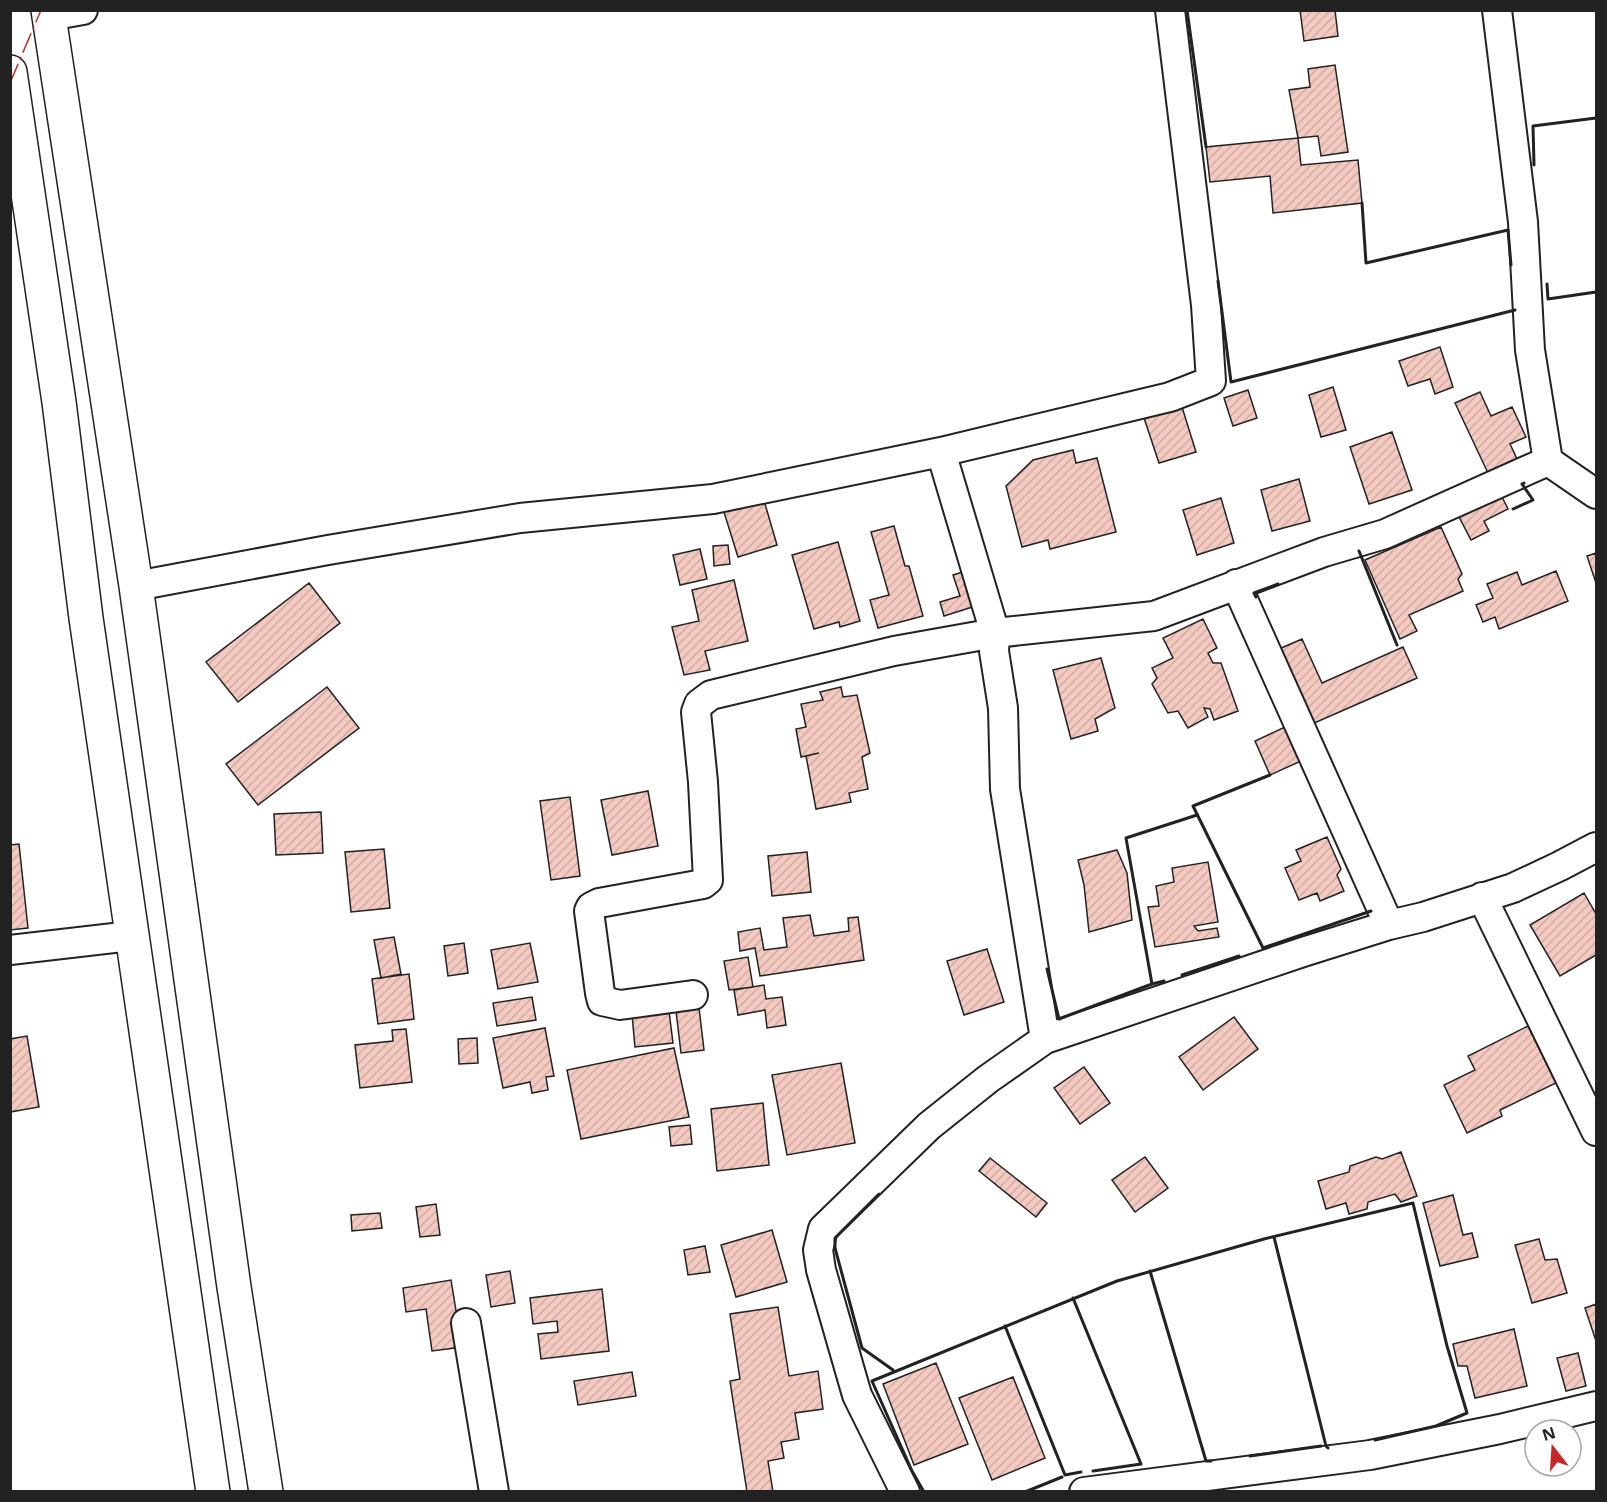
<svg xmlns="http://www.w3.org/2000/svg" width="1607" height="1502" viewBox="0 0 1607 1502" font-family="'Open Sans',sans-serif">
	<defs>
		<pattern id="building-hatch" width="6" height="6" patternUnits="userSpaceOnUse" patternTransform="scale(1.5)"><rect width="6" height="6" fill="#f3c9c0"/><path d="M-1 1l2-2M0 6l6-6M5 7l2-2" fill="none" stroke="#d0aca5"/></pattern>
	</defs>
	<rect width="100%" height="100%" fill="#fff"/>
	<path fill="url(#building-hatch)" stroke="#222" stroke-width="1.5" d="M 1300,10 L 1335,10 L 1338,36 L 1304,41 Z
		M 1335,65 L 1348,152 L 1321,156 L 1318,136 L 1298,138 L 1289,90 L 1310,87 L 1308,69 Z
		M 1298,138 L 1301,165 L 1358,160 L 1362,203 L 1273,213 L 1270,176 L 1210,182 L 1206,147 Z
		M 1440,347 L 1453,387 L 1435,394 L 1430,379 L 1408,386 L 1399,361 Z
		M 1333,387 L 1346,430 L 1321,437 L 1309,395 Z
		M 1248,390 L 1257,418 L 1233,426 L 1224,398 Z
		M 1480,392 L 1491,416 L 1512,407 L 1526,437 L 1510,444 L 1517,459 L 1488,473 L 1455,403 Z
		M 1182,407 L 1196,452 L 1159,463 L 1144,418 Z
		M 1392,432 L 1412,490 L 1369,504 L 1350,447 Z
		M 1073,450 L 1076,463 L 1097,458 L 1116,532 L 1050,549 L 1048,540 L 1022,547 L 1006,486 L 1033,460 Z
		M 1299,479 L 1310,521 L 1272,531 L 1261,490 Z
		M 1499,491 L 1508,509 L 1484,521 L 1489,531 L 1471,540 L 1457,513 Z
		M 763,497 L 777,545 L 738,557 L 723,509 Z
		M 1221,498 L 1234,543 L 1197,555 L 1183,510 Z
		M 894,526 L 905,566 L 909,566 L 923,616 L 878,628 L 870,600 L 889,595 L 871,532 Z
		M 1441,527 L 1462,574 L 1458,579 L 1463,591 L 1409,615 L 1417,631 L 1400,639 L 1365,560 Z
		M 838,542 L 860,621 L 840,627 L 839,622 L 814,629 L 792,555 Z
		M 728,545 L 730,564 L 714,566 L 713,546 Z
		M 700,549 L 707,579 L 680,585 L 673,555 Z
		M 1596,553 L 1596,583 L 1587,556 Z
		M 972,569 L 982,604 L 944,616 L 940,602 L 960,596 L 953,575 Z
		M 1556,571 L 1568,601 L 1499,629 L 1495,617 L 1483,622 L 1476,605 L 1493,598 L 1487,584 L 1517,572 L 1522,585 Z
		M 734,580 L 748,641 L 705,651 L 710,670 L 684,675 L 672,627 L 699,621 L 692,590 Z
		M 309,583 L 340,623 L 238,702 L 206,662 Z
		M 1203,619 L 1217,648 L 1208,653 L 1213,663 L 1221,663 L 1238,711 L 1214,720 L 1210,709 L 1204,708 L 1208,717 L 1188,728 L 1178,711 L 1168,713 L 1152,684 L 1157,678 L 1152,668 L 1173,658 L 1163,638 Z
		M 1302,639 L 1322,683 L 1403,647 L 1417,678 L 1312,724 L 1279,649 Z
		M 1101,658 L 1115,708 L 1095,719 L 1098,731 L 1071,739 L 1053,670 Z
		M 327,687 L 359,728 L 258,805 L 226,764 Z
		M 841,687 L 843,697 L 857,695 L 870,753 L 862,757 L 868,789 L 849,793 L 851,802 L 816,809 L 806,756 L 819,753 L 801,757 L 796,729 L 806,727 L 801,704 L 823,700 L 820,692 Z
		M 1285,727 L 1301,761 L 1270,775 L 1255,741 Z
		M 648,791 L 658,846 L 612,855 L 601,800 Z
		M 570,797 L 580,876 L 551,880 L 540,801 Z
		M 321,812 L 323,853 L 276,855 L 274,814 Z
		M 1327,837 L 1341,869 L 1337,875 L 1344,891 L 1320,901 L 1317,893 L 1299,900 L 1285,868 L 1301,861 L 1296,850 Z
		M 19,844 L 28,928 L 10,930 L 10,845 Z
		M 384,849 L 390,908 L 351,912 L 345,852 Z
		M 1117,850 L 1127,873 L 1132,920 L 1089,932 L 1084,885 L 1078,860 Z
		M 807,852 L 811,892 L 772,896 L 768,856 Z
		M 1208,862 L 1218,922 L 1194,926 L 1198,931 L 1217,928 L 1219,937 L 1155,947 L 1148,907 L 1159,906 L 1156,886 L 1174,882 L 1172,868 Z
		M 1584,893 L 1596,914 L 1596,955 L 1560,976 L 1530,925 Z
		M 810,915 L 814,936 L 849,931 L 848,918 L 858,917 L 864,960 L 760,976 L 755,948 L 740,951 L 738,932 L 760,928 L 764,950 L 787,947 L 783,918 Z
		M 394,937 L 401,974 L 381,978 L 374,940 Z
		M 464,943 L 468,973 L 448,976 L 444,946 Z
		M 530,943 L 538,982 L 498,989 L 491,950 Z
		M 987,949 L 1004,1002 L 964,1015 L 947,961 Z
		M 748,957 L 753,987 L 729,990 L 724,961 Z
		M 409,974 L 414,1019 L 378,1024 L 372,979 Z
		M 764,985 L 766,999 L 782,997 L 786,1025 L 767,1028 L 765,1010 L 738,1015 L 734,990 Z
		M 532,997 L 536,1020 L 497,1026 L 493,1003 Z
		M 699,1008 L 704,1050 L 681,1053 L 676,1011 Z
		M 669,1011 L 673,1043 L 635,1047 L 632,1015 Z
		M 1234,1017 L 1258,1049 L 1203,1090 L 1179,1057 Z
		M 1528,1026 L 1556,1083 L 1500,1110 L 1502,1116 L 1467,1133 L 1444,1085 L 1475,1070 L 1468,1056 Z
		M 545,1028 L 554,1076 L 546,1077 L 548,1090 L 532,1093 L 530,1082 L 503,1088 L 493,1038 Z
		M 406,1029 L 412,1082 L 360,1088 L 355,1045 L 393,1041 L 392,1030 Z
		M 27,1036 L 39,1107 L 10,1112 L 10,1039 Z
		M 477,1038 L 478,1063 L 459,1064 L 458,1039 Z
		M 674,1048 L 689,1117 L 581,1139 L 567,1070 Z
		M 841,1063 L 855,1143 L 787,1155 L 772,1075 Z
		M 1084,1067 L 1110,1103 L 1080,1124 L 1054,1088 Z
		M 763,1103 L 769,1165 L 717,1171 L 711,1109 Z
		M 690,1125 L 692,1144 L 671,1146 L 669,1127 Z
		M 1401,1152 L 1417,1196 L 1401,1202 L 1395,1194 L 1368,1202 L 1367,1209 L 1349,1214 L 1346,1203 L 1326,1209 L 1318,1181 L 1349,1172 L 1350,1166 L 1376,1157 L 1382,1159 Z
		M 1145,1157 L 1168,1188 L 1135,1212 L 1112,1180 Z
		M 990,1158 L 1047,1203 L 1036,1217 L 979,1171 Z
		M 1453,1195 L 1463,1235 L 1472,1233 L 1478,1257 L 1440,1266 L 1423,1203 Z
		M 436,1204 L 440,1235 L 420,1237 L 416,1207 Z
		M 380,1213 L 382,1228 L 352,1231 L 351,1215 Z
		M 772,1230 L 787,1282 L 736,1297 L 721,1245 Z
		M 1539,1239 L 1545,1260 L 1557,1259 L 1567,1293 L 1532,1303 L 1515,1245 Z
		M 705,1246 L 710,1272 L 688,1275 L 684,1250 Z
		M 510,1271 L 515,1303 L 491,1307 L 486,1275 Z
		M 451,1280 L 462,1347 L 432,1351 L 426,1309 L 406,1312 L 403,1288 Z
		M 602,1289 L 609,1351 L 541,1359 L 538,1334 L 558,1332 L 557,1321 L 533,1324 L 530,1298 Z
		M 1596,1304 L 1596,1341 L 1585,1308 Z
		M 778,1307 L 789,1376 L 818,1371 L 823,1409 L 795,1413 L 799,1439 L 781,1442 L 784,1458 L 768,1461 L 773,1492 L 747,1492 L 730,1381 L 740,1379 L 730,1314 Z
		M 1514,1329 L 1527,1386 L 1475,1398 L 1467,1366 L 1458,1366 L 1453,1344 Z
		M 1578,1353 L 1586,1386 L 1566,1391 L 1557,1358 Z
		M 936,1363 L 968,1444 L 914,1465 L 883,1384 Z
		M 632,1372 L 636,1396 L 578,1405 L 574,1381 Z
		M 1013,1377 L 1045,1458 L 992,1480 L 959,1398 Z"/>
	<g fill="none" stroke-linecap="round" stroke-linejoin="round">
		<g stroke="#222" stroke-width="32">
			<path id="street" d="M 1497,10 L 1523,222 L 1530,350 L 1548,461
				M 49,16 L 83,10
				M 941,452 L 995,633 L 994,651 L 1003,708 L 1005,789 L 1045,1039
				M 1236,584 L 1389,925
				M 136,586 L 328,550 L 520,518 L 713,499 L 941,452 L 1170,397 L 1211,381 L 1206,305 L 1170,10
				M 1482,897 L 1596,1131
				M 10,950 L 131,936
				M 693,995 L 620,1005 L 602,1001 L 600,993 L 589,911 L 591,907 L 599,903 L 703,884 L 708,880 L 703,782 L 696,712 L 699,704 L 711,695 L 894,651 L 995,633 L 1154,616 L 1324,552 L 1385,534 L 1548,461 L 1596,494
				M 466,1323 L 494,1492
				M 905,1492 L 857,1395 L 821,1270 L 818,1250 L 823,1229 L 929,1126 L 988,1079 L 1045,1039 L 1303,952 L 1389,925 L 1423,917 L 1513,888 L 1560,866 L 1596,847
				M 1084,1492 L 1370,1455 L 1500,1429 L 1596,1406"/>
		</g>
		<g stroke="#222" stroke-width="36">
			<path id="highway" d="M 48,10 L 136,586 L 234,1287 L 266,1492
				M 10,72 L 59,402 L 86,618 L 213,1492"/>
		</g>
		<use href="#street" stroke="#fff" stroke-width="28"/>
		<use href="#highway" stroke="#fff" stroke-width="33"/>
		<path stroke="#222" stroke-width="3" d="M 1187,10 L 1206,147
			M 1534,165 L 1533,126 L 1596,118
			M 1362,203 L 1366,263 L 1508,230 L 1511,265
			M 1218,281 L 1231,382 L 1515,310
			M 1547,284 L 1548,299 L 1596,292
			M 1513,509 L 1533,500 L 1522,484 L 1524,483
			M 1359,551 L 1397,645
			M 1256,597 L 1254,593 L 1278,584
			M 1270,775 L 1193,806 L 1263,948 L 1371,911
			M 1047,969 L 1059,1019 L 1152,984
			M 1182,975 L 1239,956
			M 1164,981 L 1152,984 L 1126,838 L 1197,815
			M 879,1194 L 835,1238 L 835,1248 L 862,1348 L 893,1370
			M 1274,1237 L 1326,1446 L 1328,1448
			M 1150,1271 L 1206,1461 L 1211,1461
			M 1073,1298 L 1141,1464 L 1093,1471
			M 1005,1326 L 1065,1475 L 1081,1472
			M 1250,1456 L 1321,1446
			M 924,1492 L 912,1471 L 872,1381 L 1117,1281 L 1264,1239 L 1413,1203 L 1447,1346 L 1467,1413 L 1436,1426 L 1375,1440
			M 1025,1492 L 1062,1477"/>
		<path stroke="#c62828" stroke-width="1.5" stroke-dasharray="21 4.5 3 4.5" stroke-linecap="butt" d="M 10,83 L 41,10"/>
	</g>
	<rect width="1607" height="1502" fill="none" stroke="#222222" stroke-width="24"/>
	<g transform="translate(1553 1448) rotate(343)"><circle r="28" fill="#ffffff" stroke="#a7a7a7" stroke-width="1.5"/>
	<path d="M0-4.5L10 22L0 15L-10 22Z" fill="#c62828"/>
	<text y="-9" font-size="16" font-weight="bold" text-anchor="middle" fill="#222222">N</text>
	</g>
</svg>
